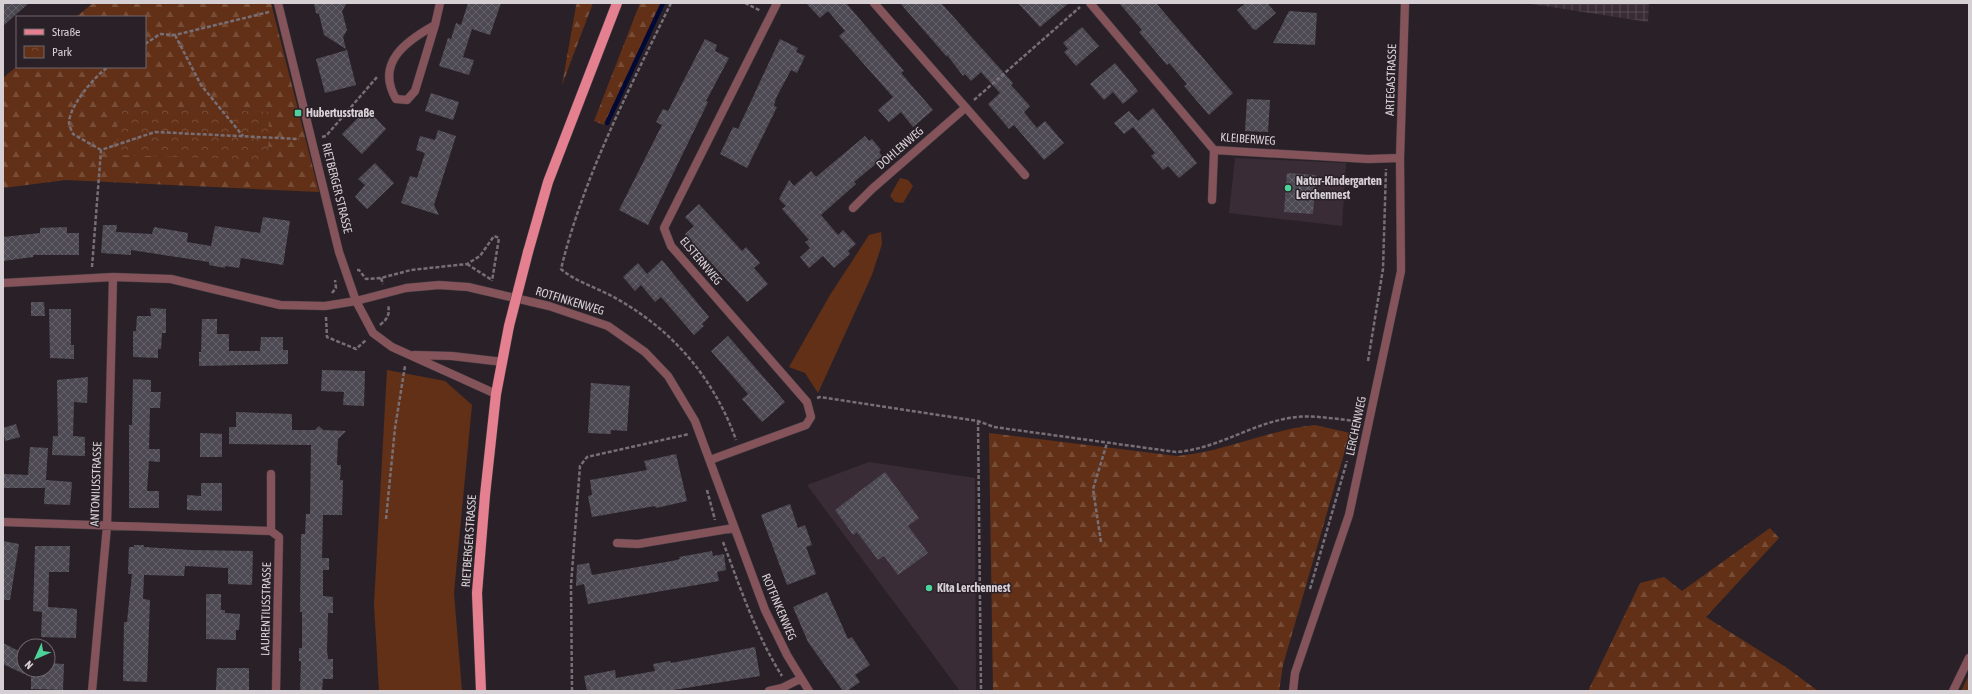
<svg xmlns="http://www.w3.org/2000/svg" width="1972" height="694" viewBox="0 0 1972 694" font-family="'Asap Condensed',sans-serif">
	<defs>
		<pattern id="industrial-grid" width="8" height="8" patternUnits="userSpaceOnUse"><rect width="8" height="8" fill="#3a2c36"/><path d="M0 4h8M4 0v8" fill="none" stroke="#564a52"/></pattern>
		<pattern id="forest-firs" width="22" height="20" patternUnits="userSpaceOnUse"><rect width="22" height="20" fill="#623017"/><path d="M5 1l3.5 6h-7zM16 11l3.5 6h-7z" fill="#784d38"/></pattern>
		<pattern id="park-crowns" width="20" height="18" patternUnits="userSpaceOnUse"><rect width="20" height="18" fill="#623017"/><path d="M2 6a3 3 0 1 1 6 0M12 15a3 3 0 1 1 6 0" fill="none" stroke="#784d38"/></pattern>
		<pattern id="building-cross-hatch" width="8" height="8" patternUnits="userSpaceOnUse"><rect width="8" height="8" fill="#4c4953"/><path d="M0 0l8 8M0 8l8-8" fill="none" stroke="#65626b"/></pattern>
	</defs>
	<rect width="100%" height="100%" fill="#2a2128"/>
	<path fill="#3a2c36" d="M 1235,158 L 1346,163 L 1342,226 L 1229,213 Z
		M 869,462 L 975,478 L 976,691 L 960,691 L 807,485 Z"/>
	<path fill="url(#industrial-grid)" d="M 1525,3 L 1649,3 L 1648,22 Z"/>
	<path fill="#623017" d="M 900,178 L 908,180 L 913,186 L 903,203 L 895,202 L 890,196 Z
		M 881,232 L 882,244 L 872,275 L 818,393 L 805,373 L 789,367 L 830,295 L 869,235 Z
		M 387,370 L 445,381 L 472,405 L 454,593 L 462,691 L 379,691 L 374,604 Z
		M 1969,675 L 1969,691 L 1961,691 Z"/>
	<path fill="url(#forest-firs)" d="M 93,3 L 271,3 L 319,192 L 66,180 L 3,188 L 3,78 L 17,66 L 145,67 L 145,17 L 76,17 Z
		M 577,3 L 593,3 L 562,85 L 576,6 Z
		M 640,3 L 662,3 L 604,125 L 594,121 Z
		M 1315,425 L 1350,433 L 1283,665 L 1279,691 L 993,691 L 989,433 L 1177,456 C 1224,452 1268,430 1315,425 Z
		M 1770,528 L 1779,538 L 1706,617 L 1787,668 L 1818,691 L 1588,691 L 1640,583 L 1664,577 L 1682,591 Z"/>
	<path fill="url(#park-crowns)" d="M 118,107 L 269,112 L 268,160 L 117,155 Z"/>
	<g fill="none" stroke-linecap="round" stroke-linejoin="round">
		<path stroke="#020935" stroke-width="4.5" d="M 607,123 L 663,3"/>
	</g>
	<path fill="url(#building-cross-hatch)" d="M 3,3 L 29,3 L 3,26 Z
		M 314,3 L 347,3 L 342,11 L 347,30 L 343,37 L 346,49 L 324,35 L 319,14 L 316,13 Z
		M 468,3 L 501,3 L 490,35 L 472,29 L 463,57 L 474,60 L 469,75 L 439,66 L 448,38 L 451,39 L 456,23 L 461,25 Z
		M 806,3 L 846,3 L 904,71 L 901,73 L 933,110 L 913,127 L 901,112 L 889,122 L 878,110 L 893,97 L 839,36 L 845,31 L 828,11 L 820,18 Z
		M 900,3 L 941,3 L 1013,83 L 1011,85 L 1030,106 L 1024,112 L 1037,128 L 1045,121 L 1064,143 L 1044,160 L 1014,125 L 1009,129 L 988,104 L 1000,93 L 981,72 L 971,81 L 965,74 L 963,76 L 947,55 L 947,57 Z
		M 1018,3 L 1069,3 L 1040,27 Z
		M 1119,3 L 1156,3 L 1233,93 L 1209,115 L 1184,86 L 1187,84 L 1169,63 L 1167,65 L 1139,32 L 1142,30 Z
		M 1246,3 L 1267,3 L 1276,13 L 1256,30 L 1253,29 L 1237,10 Z
		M 1289,11 L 1317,13 L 1315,45 L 1273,43 Z
		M 1082,27 L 1099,46 L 1076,66 L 1064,52 L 1068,49 L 1063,43 Z
		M 705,39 L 717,45 L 715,51 L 729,58 L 706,101 L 708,102 L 648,225 L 619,210 L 662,125 L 656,122 L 663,109 L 668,111 Z
		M 780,39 L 798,48 L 796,52 L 805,56 L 797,73 L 791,70 L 776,98 L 774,106 L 777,107 L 747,168 L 720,154 L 733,127 L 738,129 Z
		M 347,50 L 356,85 L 325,93 L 316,59 Z
		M 1115,63 L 1138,91 L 1123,104 L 1113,92 L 1104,100 L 1090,84 Z
		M 431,93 L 459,102 L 453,120 L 425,111 Z
		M 1247,99 L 1270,100 L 1268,132 L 1245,131 Z
		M 1153,108 L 1197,163 L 1179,178 L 1168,166 L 1163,170 L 1151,156 L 1155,153 L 1133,127 L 1124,134 L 1114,123 L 1129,111 L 1138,121 Z
		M 367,109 L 386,129 L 362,154 L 342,134 Z
		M 438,130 L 456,136 L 434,205 L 439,215 L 401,203 L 410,176 L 417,178 L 425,153 L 416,150 L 420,136 L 435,140 Z
		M 865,136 L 869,141 L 872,139 L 881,150 L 879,152 L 882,156 L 876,161 L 877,163 L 854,182 L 856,184 L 821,215 L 838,235 L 843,230 L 856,244 L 848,251 L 850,254 L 834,268 L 823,256 L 809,268 L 800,257 L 810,248 L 805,242 L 809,240 L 782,209 L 786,206 L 779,199 L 789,180 L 794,186 L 811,171 L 816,177 Z
		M 375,163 L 394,183 L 367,209 L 355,197 L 365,185 L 358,179 Z
		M 1287,173 L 1316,175 L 1313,214 L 1284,212 Z
		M 699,204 L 742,251 L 746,247 L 760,263 L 754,268 L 768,284 L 747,302 L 685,234 L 694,226 L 685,217 Z
		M 263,217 L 290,221 L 283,265 L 241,258 L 239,268 L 225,266 L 225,268 L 209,265 L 209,262 L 131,250 L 131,255 L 101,253 L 103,225 L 117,225 L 116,232 L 152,234 L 154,227 L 188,233 L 187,242 L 211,246 L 215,226 L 260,233 Z
		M 67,227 L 67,233 L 79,233 L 79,255 L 33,255 L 33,257 L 3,261 L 3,237 L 40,233 L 40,228 Z
		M 662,260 L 709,317 L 702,324 L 704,326 L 694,335 L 661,297 L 655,302 L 641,285 L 635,291 L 623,277 L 638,263 L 647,274 Z
		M 31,302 L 44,302 L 45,316 L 31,316 Z
		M 150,308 L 166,309 L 166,333 L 162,333 L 161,349 L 158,349 L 158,358 L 133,357 L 133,331 L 136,331 L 137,316 L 151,316 Z
		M 49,309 L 71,309 L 71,345 L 74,345 L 74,359 L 50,358 Z
		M 202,319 L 217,319 L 217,334 L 229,334 L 229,351 L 260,351 L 261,337 L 283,337 L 283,350 L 288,350 L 288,364 L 199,366 L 199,352 L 201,352 Z
		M 728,336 L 785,402 L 762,422 L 742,399 L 748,394 L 711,351 Z
		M 322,370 L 365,371 L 364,406 L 343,405 L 344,392 L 321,391 Z
		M 88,377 L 87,403 L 74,402 L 73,436 L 85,437 L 85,456 L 52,455 L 53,436 L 58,436 L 57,380 Z
		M 133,379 L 151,380 L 151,392 L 161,392 L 160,408 L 150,408 L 149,449 L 160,449 L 160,462 L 149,461 L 147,491 L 159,491 L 159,508 L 129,508 L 129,425 L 132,425 Z
		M 591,383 L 630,386 L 627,431 L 611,430 L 611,434 L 588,433 Z
		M 236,412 L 292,414 L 292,430 L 315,430 L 319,426 L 323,430 L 346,431 L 338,439 L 337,465 L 341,465 L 340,480 L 343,480 L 342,515 L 323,515 L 322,558 L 329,558 L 329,570 L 323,570 L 323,596 L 333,597 L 333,613 L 328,613 L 327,650 L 328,659 L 333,659 L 333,679 L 323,679 L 322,691 L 300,691 L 301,661 L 299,661 L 299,648 L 302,648 L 302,612 L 300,612 L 301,534 L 305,534 L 306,514 L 310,514 L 311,445 L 229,444 L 229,427 L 236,427 Z
		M 16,424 L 20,437 L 5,441 L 3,428 Z
		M 200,433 L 222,434 L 222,457 L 200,457 Z
		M 30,447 L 48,448 L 46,480 L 72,482 L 70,505 L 44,504 L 45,488 L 3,488 L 3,474 L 28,475 Z
		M 676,454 L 687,501 L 656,508 L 655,506 L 592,517 L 588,496 L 592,495 L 590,480 L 647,470 L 644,461 Z
		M 885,472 L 919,518 L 908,526 L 928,553 L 898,575 L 884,556 L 878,560 L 857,532 L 853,535 L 835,510 Z
		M 201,483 L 222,483 L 222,511 L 187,510 L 187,495 L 201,496 Z
		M 790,504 L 798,528 L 805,525 L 812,545 L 806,547 L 816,574 L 787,585 L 761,515 Z
		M 3,541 L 19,544 L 10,600 L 3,600 Z
		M 134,545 L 144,545 L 144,547 L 191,550 L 253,551 L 252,585 L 228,584 L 228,568 L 185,566 L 184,576 L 144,575 L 143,599 L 150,600 L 147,682 L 123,681 L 124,622 L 127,622 L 132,574 L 128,574 L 129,547 L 134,547 Z
		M 35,546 L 70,546 L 69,572 L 49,572 L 48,607 L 77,609 L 76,638 L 41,637 L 42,612 L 33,611 Z
		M 712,551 L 713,556 L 724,554 L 726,570 L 717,572 L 719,581 L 588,604 L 584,584 L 576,586 L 577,565 L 589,563 L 592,575 L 672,561 L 680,559 L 679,557 Z
		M 827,592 L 848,639 L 852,637 L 870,665 L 855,675 L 860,682 L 847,691 L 843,691 L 808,642 L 793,607 Z
		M 206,594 L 221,594 L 221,610 L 225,610 L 225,613 L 240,614 L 239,630 L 236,630 L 236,640 L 206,639 Z
		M 3,643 L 19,651 L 17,655 L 24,658 L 24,674 L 3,664 Z
		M 755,647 L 760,676 L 667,691 L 587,691 L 584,676 L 615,670 L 616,678 L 655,671 L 653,664 L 670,661 L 671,663 Z
		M 48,663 L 64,664 L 63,690 L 31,689 L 31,670 L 48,670 Z
		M 217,668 L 249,668 L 249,691 L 216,691 Z"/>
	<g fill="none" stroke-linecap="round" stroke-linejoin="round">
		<g stroke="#463d44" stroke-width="9">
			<path id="lane" d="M 1953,691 L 1969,658"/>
		</g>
		<g stroke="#463d44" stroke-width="9">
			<path id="street" d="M 278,3 L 339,252 L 356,301 L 373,333 L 392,347 L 496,394
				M 874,3 L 1025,175
				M 1090,3 L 1214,150 L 1368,159 L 1400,158
				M 435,25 C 406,41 375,63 396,99 L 407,100 L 415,91 L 435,25 L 440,3
				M 1212,200 L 1214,150
				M 853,208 L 872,189 L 965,108
				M 3,283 L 113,277 L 171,279 L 280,305 L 325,306 L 356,301 L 406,288 L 439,285 L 468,287 L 549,306 L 608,326 L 645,352 L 668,376 L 695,421 L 765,610 L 787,655 L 809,691
				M 414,355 L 452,356 L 503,362
				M 710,460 L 806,425 L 811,417 L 807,402 L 671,246 L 664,228 L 777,3
				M 271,474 L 271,531 L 279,537 L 276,691
				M 3,522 L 271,531
				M 617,543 L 638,544 L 734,528
				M 92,691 L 107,526 L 113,277
				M 769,691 L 782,688 L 800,679
				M 1293,691 L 1295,673 L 1349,515 L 1401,271 L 1400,158 L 1405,3"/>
		</g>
		<g stroke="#463d44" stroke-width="11">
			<path id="primary" d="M 528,252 L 548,182 L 617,3
				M 481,691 L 477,593 L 485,495 L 496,394 L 509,326"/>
		</g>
		<path stroke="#776f75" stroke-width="2.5" stroke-dasharray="4 2" stroke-linecap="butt" d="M 671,3 C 629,90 584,175 561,269 C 577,283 599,288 617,299 C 673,330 715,380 736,440
			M 745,3 L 761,11
			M 175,35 L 201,85 L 243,136
			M 145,44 L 160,34 L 175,35 L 269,12
			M 974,100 L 1080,7
			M 322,137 L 326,136 L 377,77
			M 101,150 L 73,134 C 72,131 69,126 69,122 C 70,105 95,76 108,67
			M 467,264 L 492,280
			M 92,267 L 101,150 L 155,132 L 299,139
			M 357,270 L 359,270 L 366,279 L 381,278 L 411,270 L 467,264 L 480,256 L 494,236 L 499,238 L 492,281
			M 381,278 L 383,284
			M 332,293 L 336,288 L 335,280
			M 326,317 L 327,337 L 356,349 L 366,340
			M 380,325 C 388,318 390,315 388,304
			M 1368,361 L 1383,269 L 1386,169
			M 817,398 L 820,397 L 978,421 L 994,427 L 1176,452 C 1219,449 1255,421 1297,417 C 1318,415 1339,420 1359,421
			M 978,421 L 981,691
			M 707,490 L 715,520
			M 386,519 L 395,428 L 405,366
			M 723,542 C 740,587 756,635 782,676
			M 1101,542 L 1093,489 L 1107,443
			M 1310,589 L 1347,461
			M 572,691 L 571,585 L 580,466 L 587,457 L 689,434"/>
		<use href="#lane" stroke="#84545a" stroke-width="8"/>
		<use href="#street" stroke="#84545a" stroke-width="8"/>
		<use href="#primary" stroke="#e48090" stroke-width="10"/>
		<g stroke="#463d44" stroke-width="11" stroke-linecap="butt">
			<path id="primary-bridge" d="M 509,326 L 528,252"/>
		</g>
		<use href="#primary-bridge" stroke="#e48090" stroke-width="10"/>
	</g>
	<g fill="#4dd39a" stroke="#2a2128" stroke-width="1.5">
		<rect x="294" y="109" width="8" height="8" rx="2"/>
		<circle cx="1288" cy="188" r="4"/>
		<circle cx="929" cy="588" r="4"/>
	</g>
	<g text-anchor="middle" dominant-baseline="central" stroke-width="3" stroke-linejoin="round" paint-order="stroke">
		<g font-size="12" fill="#d6d0d4" stroke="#2a2128">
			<text transform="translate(1391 80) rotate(-88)">ARTEGASTRASSE</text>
			<text transform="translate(1248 139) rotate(4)">KLEIBERWEG</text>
			<text transform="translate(900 148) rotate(-41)">DOHLENWEG</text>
			<text transform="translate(337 188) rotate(76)">RIETBERGER STRASSE</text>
			<text transform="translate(701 261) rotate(50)">ELSTERNWEG</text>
			<text transform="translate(570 301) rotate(17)">ROTFINKENWEG</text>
			<text transform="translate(1356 426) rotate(-78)">LERCHENWEG</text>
			<text transform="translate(96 484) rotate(-88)">ANTONIUSSTRASSE</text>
			<text transform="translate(469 541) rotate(-86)">RIETBERGER STRASSE</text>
			<text transform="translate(779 607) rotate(67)">ROTFINKENWEG</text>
			<text transform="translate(266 609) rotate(-89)">LAURENTIUSSTRASSE</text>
		</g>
		<g font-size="12" font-weight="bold" fill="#d6d0d4" stroke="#2a2128" text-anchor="start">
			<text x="306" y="113">Hubertusstraße</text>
			<text x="1296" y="181">Natur-Kindergarten<tspan x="1296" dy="14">Lerchennest</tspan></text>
			<text x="937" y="588">Kita Lerchennest</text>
		</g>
	</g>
	<rect width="1972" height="694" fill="none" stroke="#d6d0d4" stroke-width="8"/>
	<rect x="16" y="16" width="130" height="52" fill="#2a2128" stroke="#6f676d"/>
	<rect x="24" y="29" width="20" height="6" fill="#e48090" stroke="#6f676d"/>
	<text x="52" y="36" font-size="12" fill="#d6d0d4">Straße</text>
	<rect x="24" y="46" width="20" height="12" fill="url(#park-crowns)" stroke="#6f676d"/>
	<text x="52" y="56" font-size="12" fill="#d6d0d4">Park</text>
	<g transform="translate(36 658) rotate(225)"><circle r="19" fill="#2a2128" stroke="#6f676d"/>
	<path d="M0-3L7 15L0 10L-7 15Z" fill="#4dd39a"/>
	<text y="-6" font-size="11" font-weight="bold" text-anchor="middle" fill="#d6d0d4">N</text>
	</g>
</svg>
